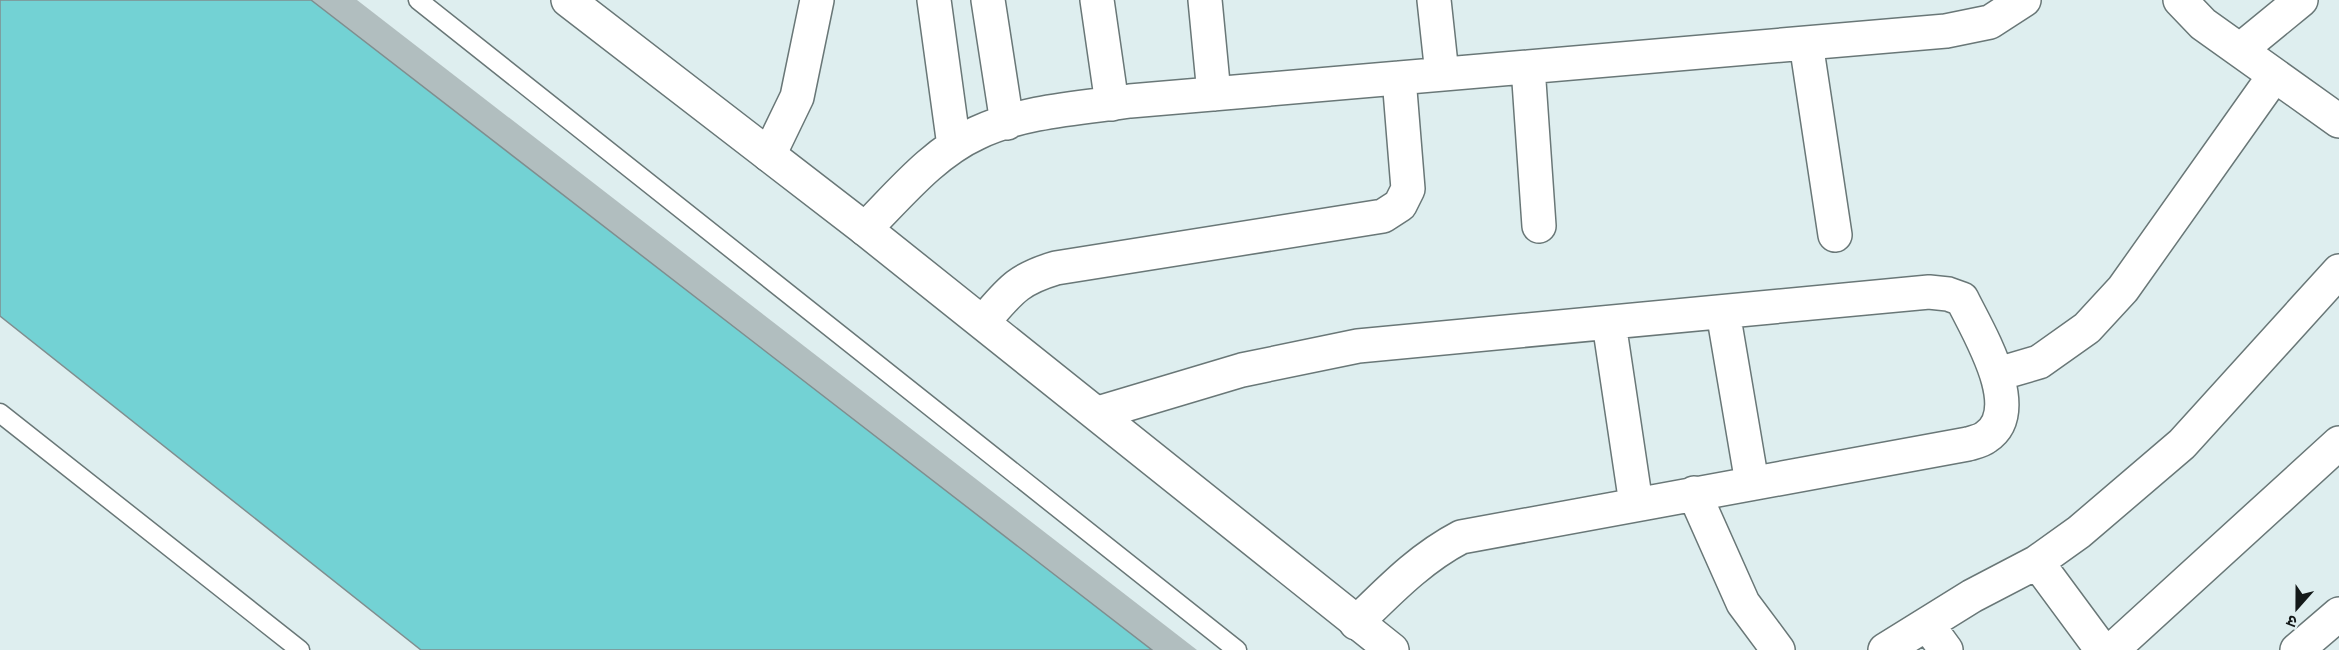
<svg xmlns="http://www.w3.org/2000/svg" width="2339" height="650" viewBox="0 0 2339 650" font-family="'Asap Condensed','Noto Sans Devanagari',sans-serif">
	<rect width="100%" height="100%" fill="#deeeef"/>
	<path fill="#0003" d="M 0,0 L 357,0 L 1197,650 L 423,650 L 0,314 Z"/>
	<path fill="#73d2d4" stroke="#808e8f" stroke-width="1.5" d="M 0,0 L 311,0 L 1152,650 L 421,650 L 0,316 Z"/>
	<g fill="none" stroke-linecap="round" stroke-linejoin="round">
		<g stroke="#697777" stroke-width="21">
			<path id="service" d="M 418,0 L 1237,650
				M 0,413 L 300,650"/>
		</g>
		<g stroke="#697777" stroke-width="36">
			<path id="minor" d="M 934,0 L 954,146
				M 988,0 L 1007,123
				M 1097,0 L 1112,104
				M 1205,0 L 1214,94
				M 1434,0 L 1442,74
				M 2180,0 L 2203,24 L 2339,121
				M 1806,43 L 1835,235
				M 2240,50 L 2301,0
				M 1528,67 L 1539,226
				M 769,155 L 797,97 L 817,0
				M 865,229 C 899,195 933,153 977,133 C 1023,111 1080,108 1130,101 L 1946,31 L 1990,22 L 2024,0
				M 1723,312 L 1752,483
				M 983,322 C 1010,291 1016,280 1056,268 L 1383,216 L 1400,205 L 1408,189 L 1399,78
				M 1609,323 L 1636,504
				M 1998,374 L 2039,362 L 2087,328 L 2123,289 L 2274,76
				M 1098,413 L 1242,370 L 1358,346 L 1929,292 L 1948,294 L 1962,299 C 1977,330 2027,410 1986,437 C 1981,441 1974,442 1968,444 L 1461,537 C 1419,559 1389,591 1356,623
				M 1694,493 L 1743,603 L 1778,650
				M 1927,624 L 1946,650
				M 1885,650 L 1972,596 L 2037,562
				M 2102,650 L 2037,562 L 2079,532 L 2182,444 L 2339,271
				M 2112,650 L 2339,443"/>
		</g>
		<g stroke="#697777" stroke-width="36">
			<path id="tertiary" d="M 568,0 L 865,229 L 1392,650
				M 2297,650 L 2339,614"/>
		</g>
		<use href="#service" stroke="#fff" stroke-width="18"/>
		<use href="#minor" stroke="#fff" stroke-width="33"/>
		<use href="#tertiary" stroke="#fff" stroke-width="33"/>
	</g>
	<g transform="translate(2297 608) rotate(201)" stroke="#deeeef" stroke-width="4.5" paint-order="stroke">
	<path d="M0-4.5L10 22L0 15L-10 22Z" fill="#131919"/>
	<text y="-9" font-size="16" font-weight="bold" text-anchor="middle" fill="#131919">उ</text>
	</g>
</svg>
